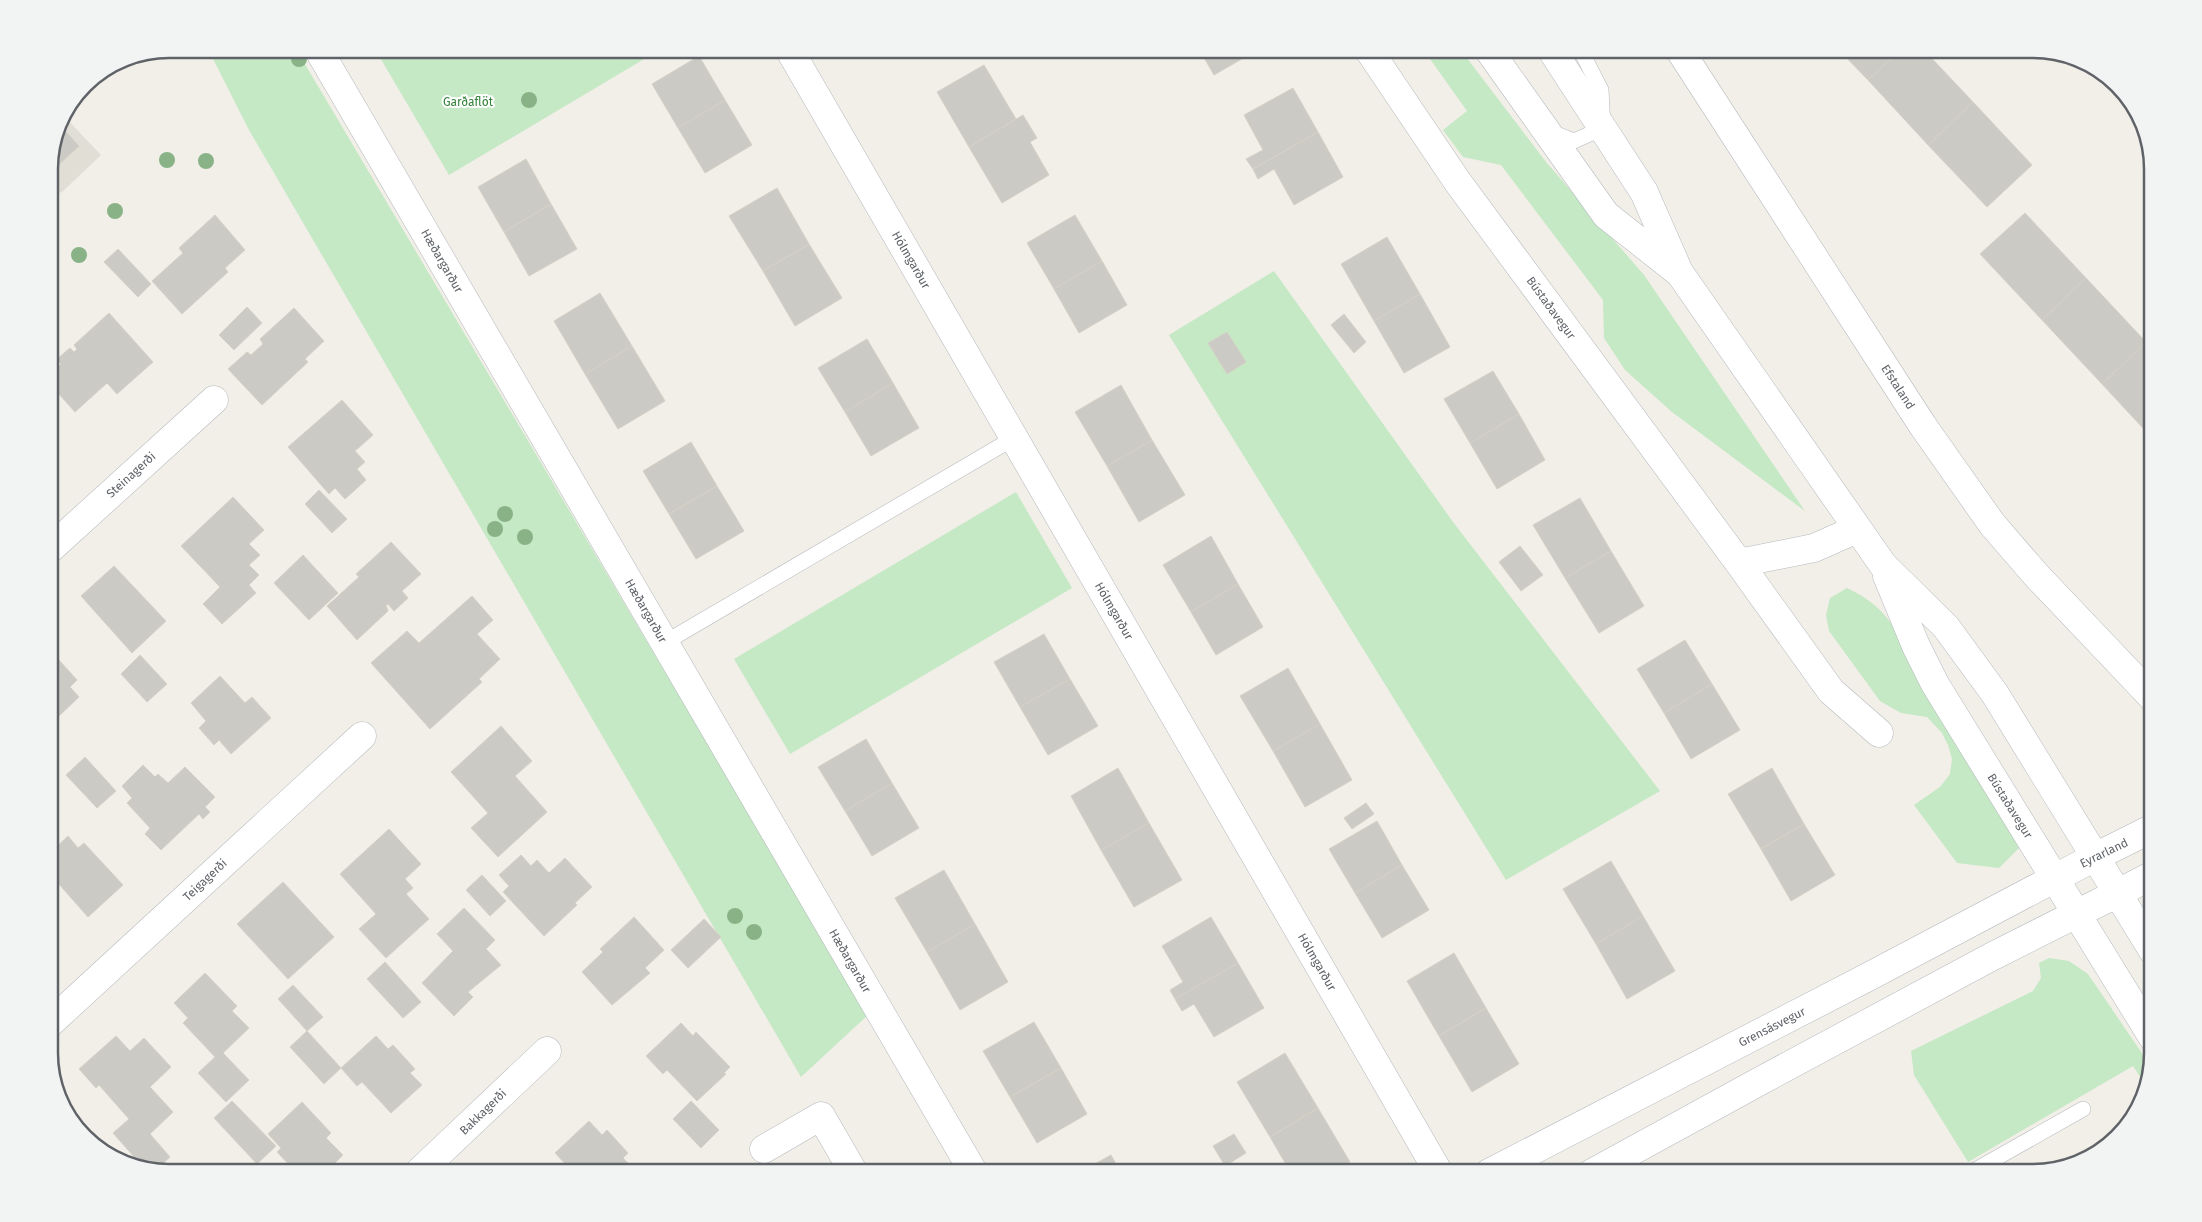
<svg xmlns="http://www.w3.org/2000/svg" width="2202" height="1222" viewBox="0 0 2202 1222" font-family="'Fira Sans',sans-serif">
	<rect width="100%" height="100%" fill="#f1efe8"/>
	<path fill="#e1ded6" d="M 62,114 L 101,155 L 61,193 L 49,181 L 49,161 Z"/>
	<path fill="#c5e8c5" d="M 208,49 L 296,49 L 868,1015 L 801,1077 L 249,130 Z
		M 375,49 L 661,49 L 449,175 Z
		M 1423,49 L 1460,49 L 1546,162 L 1644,275 L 1805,511 L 1672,412 L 1625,370 L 1604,338 L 1603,300 L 1501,165 L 1463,157 L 1443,130 L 1467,111 Z
		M 49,198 L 53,203 L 58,215 L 49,236 Z
		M 1274,271 L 1453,522 L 1660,791 L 1506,880 L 1169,335 Z
		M 1016,492 L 1072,588 L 790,754 L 734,659 Z
		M 1847,588 C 1888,607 1902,635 1916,676 L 2019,848 L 1999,868 L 1957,863 L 1914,805 L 1940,787 L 1950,774 L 1952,759 L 1948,745 L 1942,733 L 1927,717 L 1901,713 L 1880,701 L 1829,631 L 1826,615 L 1830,598 Z
		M 2049,958 L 2069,961 L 2088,974 L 2150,1065 L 2145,1084 L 2133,1066 L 1968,1162 L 1914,1075 L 1911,1051 L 2033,991 L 2041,978 L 2039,963 Z"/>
	<path fill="#cccac5" stroke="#d6d1c6" d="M 1199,49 L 1259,49 L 1214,75 Z
		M 1838,49 L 1901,49 L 1868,80 Z
		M 1901,49 L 1923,49 L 1973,102 L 1928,145 L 1868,80 Z
		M 699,56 L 725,100 L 678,128 L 652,84 Z
		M 984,65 L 1016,119 L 969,147 L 937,92 Z
		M 1293,88 L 1318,132 L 1253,169 L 1246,159 L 1263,150 L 1244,115 Z
		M 725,100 L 752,145 L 705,173 L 678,128 Z
		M 1973,102 L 2032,165 L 1987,207 L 1928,145 Z
		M 1023,115 L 1037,138 L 1030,142 L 1049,175 L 1002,203 L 969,147 Z
		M 59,124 L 79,146 L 52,171 L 49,167 L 49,161 Z
		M 1318,132 L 1343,177 L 1294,205 L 1274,169 L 1258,179 L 1253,169 Z
		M 526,159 L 551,204 L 504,232 L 478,187 Z
		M 777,188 L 809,244 L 763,271 L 729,216 Z
		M 551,204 L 577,249 L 529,276 L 504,232 Z
		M 2025,213 L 2086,278 L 2042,320 L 1980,254 Z
		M 215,215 L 245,250 L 225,268 L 228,272 L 182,314 L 152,281 L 183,253 L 179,248 Z
		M 1075,215 L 1102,261 L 1054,289 L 1027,243 Z
		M 1387,237 L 1420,294 L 1374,321 L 1341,264 Z
		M 809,244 L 842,298 L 795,326 L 763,271 Z
		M 118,249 L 151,284 L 138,297 L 104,262 Z
		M 1102,261 L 1127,305 L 1079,333 L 1054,289 Z
		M 2086,278 L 2146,342 L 2102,384 L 2042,320 Z
		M 600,293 L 632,346 L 585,374 L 554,321 Z
		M 1420,294 L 1450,347 L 1404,373 L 1374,321 Z
		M 247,307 L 262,323 L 234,350 L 219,335 Z
		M 294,308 L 324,341 L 305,359 L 308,362 L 262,405 L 228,369 L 247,352 L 251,355 L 263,344 L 260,339 Z
		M 109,313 L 153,362 L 117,394 L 107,383 L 75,412 L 49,383 L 49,375 L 61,364 L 57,359 L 70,348 L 74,352 L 77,349 L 74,345 Z
		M 1344,314 L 1366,342 L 1354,353 L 1331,325 Z
		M 1227,332 L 1246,362 L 1227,374 L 1208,343 Z
		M 867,339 L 893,383 L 845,412 L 818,368 Z
		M 2146,342 L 2153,349 L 2153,439 L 2102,384 Z
		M 632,346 L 665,401 L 618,429 L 585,374 Z
		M 1493,371 L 1519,414 L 1470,443 L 1444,399 Z
		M 893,383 L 919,428 L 871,456 L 845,412 Z
		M 1121,385 L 1152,440 L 1107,466 L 1075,412 Z
		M 342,400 L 373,435 L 355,451 L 365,462 L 357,469 L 366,480 L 345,499 L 335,488 L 329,494 L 288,447 Z
		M 1519,414 L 1545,460 L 1497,489 L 1470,443 Z
		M 1152,440 L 1185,495 L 1139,522 L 1107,466 Z
		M 691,442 L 717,486 L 669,514 L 643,471 Z
		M 717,486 L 744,531 L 696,559 L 669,514 Z
		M 319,490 L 347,519 L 332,533 L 305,504 Z
		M 233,497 L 264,530 L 249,544 L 260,555 L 249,565 L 259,575 L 249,585 L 256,593 L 222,624 L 203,604 L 220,587 L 181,546 Z
		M 1580,498 L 1611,551 L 1565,578 L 1533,525 Z
		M 1211,536 L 1238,584 L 1191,612 L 1163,565 Z
		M 391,542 L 421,574 L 402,591 L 408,598 L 394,611 L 388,604 L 386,605 L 388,611 L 357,640 L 327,606 L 359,577 L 356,574 Z
		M 1520,546 L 1543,575 L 1521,591 L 1499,562 Z
		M 1611,551 L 1644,606 L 1599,633 L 1565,578 Z
		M 303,555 L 338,593 L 309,620 L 274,583 Z
		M 114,566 L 166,621 L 132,653 L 81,596 Z
		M 1238,584 L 1263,627 L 1216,655 L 1191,612 Z
		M 472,596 L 493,620 L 477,634 L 500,659 L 479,679 L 482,682 L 430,729 L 371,663 L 407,631 L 419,643 Z
		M 1044,634 L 1070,679 L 1020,707 L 994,662 Z
		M 1685,640 L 1712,684 L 1664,713 L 1637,669 Z
		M 49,649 L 77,680 L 70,687 L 79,697 L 59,716 L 49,706 Z
		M 140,655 L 167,684 L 147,702 L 121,674 Z
		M 1288,668 L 1320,724 L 1273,751 L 1240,696 Z
		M 220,676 L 245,703 L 252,697 L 271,718 L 231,754 L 219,740 L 214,745 L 199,728 L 206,721 L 191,703 Z
		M 1070,679 L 1098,726 L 1048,755 L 1020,707 Z
		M 1712,684 L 1740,730 L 1691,759 L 1664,713 Z
		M 1320,724 L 1352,780 L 1305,807 L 1273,751 Z
		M 501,726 L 532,761 L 515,776 L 547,812 L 498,857 L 471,828 L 488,813 L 451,772 Z
		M 866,739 L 892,783 L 845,811 L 818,767 Z
		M 85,757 L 116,791 L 97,808 L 66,775 Z
		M 143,765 L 155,777 L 158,774 L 168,783 L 185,767 L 215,797 L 205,807 L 210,812 L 203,819 L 199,814 L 161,850 L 145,834 L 150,828 L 127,803 L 132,798 L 122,786 Z
		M 1118,768 L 1149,823 L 1101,850 L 1071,796 Z
		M 1772,768 L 1804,824 L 1761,849 L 1728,794 Z
		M 892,783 L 919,828 L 872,856 L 845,811 Z
		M 1366,803 L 1374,814 L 1352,829 L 1344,818 Z
		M 1377,821 L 1402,865 L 1355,893 L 1329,849 Z
		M 1149,823 L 1182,880 L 1134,907 L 1101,850 Z
		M 1804,824 L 1835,875 L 1791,901 L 1761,849 Z
		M 389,829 L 421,864 L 405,879 L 413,888 L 406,894 L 429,919 L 386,958 L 359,929 L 376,914 L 340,874 Z
		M 68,836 L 78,848 L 84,843 L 123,885 L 88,917 L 50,874 L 56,869 L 49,862 L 49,854 Z
		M 521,855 L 531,866 L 537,860 L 549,873 L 565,858 L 592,887 L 575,903 L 577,905 L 544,936 L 503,892 L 509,886 L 499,875 Z
		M 1611,861 L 1643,916 L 1596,944 L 1563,889 Z
		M 1402,865 L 1429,910 L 1382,938 L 1355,893 Z
		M 944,870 L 975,924 L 927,952 L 895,898 Z
		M 482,875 L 506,901 L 490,916 L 466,890 Z
		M 283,882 L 334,937 L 288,979 L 237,924 Z
		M 464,908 L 495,940 L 486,949 L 501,965 L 468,992 L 473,997 L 454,1016 L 422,983 L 453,951 L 437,934 Z
		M 1643,916 L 1675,971 L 1627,999 L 1596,944 Z
		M 634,917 L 664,950 L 645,968 L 650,973 L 612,1005 L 582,972 L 603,952 L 600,949 Z
		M 1211,917 L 1238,963 L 1175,999 L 1170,990 L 1183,982 L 1162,946 Z
		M 704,919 L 721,937 L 688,968 L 671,950 Z
		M 975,924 L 1008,982 L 960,1010 L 927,952 Z
		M 1454,953 L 1486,1008 L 1439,1036 L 1407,981 Z
		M 385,962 L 421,1002 L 403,1018 L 367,979 Z
		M 1238,963 L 1264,1008 L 1214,1037 L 1194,1004 L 1182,1011 L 1175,999 Z
		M 205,973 L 237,1006 L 232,1011 L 249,1028 L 223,1053 L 249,1080 L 226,1102 L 198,1073 L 215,1057 L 183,1023 L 188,1018 L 174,1003 Z
		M 293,985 L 323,1017 L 307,1031 L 278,999 Z
		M 1486,1008 L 1519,1064 L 1472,1092 L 1439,1036 Z
		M 1034,1022 L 1061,1068 L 1010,1097 L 983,1051 Z
		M 681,1023 L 693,1036 L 696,1032 L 730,1067 L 724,1073 L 726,1074 L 697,1101 L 667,1070 L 663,1074 L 646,1056 Z
		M 307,1031 L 341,1068 L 324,1084 L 290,1047 Z
		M 116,1036 L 130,1051 L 144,1038 L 171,1067 L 150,1087 L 173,1112 L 150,1134 L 170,1157 L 155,1170 L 143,1167 L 113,1133 L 129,1119 L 99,1085 L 96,1088 L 79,1069 Z
		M 376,1036 L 388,1049 L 393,1045 L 415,1069 L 410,1073 L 422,1085 L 391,1113 L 362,1082 L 357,1086 L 341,1068 Z
		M 1285,1053 L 1318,1108 L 1270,1137 L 1237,1082 Z
		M 1061,1068 L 1087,1114 L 1037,1143 L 1010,1097 Z
		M 232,1101 L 276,1146 L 257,1164 L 214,1118 Z
		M 691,1101 L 719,1130 L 701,1148 L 673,1119 Z
		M 302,1102 L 331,1133 L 326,1138 L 343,1155 L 325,1173 L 297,1173 L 277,1152 L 281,1148 L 268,1134 Z
		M 1318,1108 L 1350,1162 L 1331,1173 L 1291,1173 L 1270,1137 Z
		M 589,1121 L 602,1135 L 607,1130 L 628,1153 L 623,1158 L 635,1171 L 633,1173 L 584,1173 L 577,1167 L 572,1171 L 555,1153 Z
		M 1234,1134 L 1246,1153 L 1225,1166 L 1213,1146 Z
		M 1111,1155 L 1121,1173 L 1078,1173 Z
		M 498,1165 L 506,1173 L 490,1173 Z
		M 818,1167 L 821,1173 L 807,1173 Z"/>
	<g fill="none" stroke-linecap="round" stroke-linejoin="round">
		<g stroke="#b5b8bc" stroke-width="16">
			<path id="lane" d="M 1551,132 L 1574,141 L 1603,128 L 1601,90 L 1580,49
				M 664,643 L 1014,438
				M 1970,1173 L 2083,1109"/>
		</g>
		<g stroke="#b5b8bc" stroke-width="29">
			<path id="street" d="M 318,49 L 974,1173
				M 789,49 L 1439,1173
				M 1368,49 L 1457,181 L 1739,563 L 1831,691 L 1879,733
				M 1679,49 L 1923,426 L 1992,524 L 2037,576 L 2153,698
				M 49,550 L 214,400
				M 1739,563 L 1814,548 L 1857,529
				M 2095,857 L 2153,828
				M 2118,893 L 2153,875
				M 49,1024 L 362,736
				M 764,1149 L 821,1116 L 854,1173
				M 418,1173 L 547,1051"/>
		</g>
		<g stroke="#b6babf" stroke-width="29">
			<path id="secondary" d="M 1488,49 L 1606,215 L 1677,271
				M 1551,49 L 1644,192 L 1679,272 L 1883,565 L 1946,627 L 1995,694 L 2153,951
				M 1887,576 L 1916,646 L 1935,684 L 2153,1038
				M 1489,1173 L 1868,977 L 2095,857
				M 1592,1173 L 1762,1080 L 1991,957 L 2118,893"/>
		</g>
		<use href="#lane" stroke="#fff" stroke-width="15"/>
		<use href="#street" stroke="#fff" stroke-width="28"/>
		<use href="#secondary" stroke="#fff" stroke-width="28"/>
	</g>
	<g fill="#89b387">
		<circle cx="299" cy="59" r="8"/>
		<circle cx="529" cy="100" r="8"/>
		<circle cx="167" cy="160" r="8"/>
		<circle cx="206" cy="161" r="8"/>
		<circle cx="115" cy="211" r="8"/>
		<circle cx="79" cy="255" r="8"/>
		<circle cx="505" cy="514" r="8"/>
		<circle cx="495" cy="529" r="8"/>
		<circle cx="525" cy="537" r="8"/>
		<circle cx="735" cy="916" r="8"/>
		<circle cx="754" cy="932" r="8"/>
	</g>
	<g text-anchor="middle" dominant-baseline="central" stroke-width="4" stroke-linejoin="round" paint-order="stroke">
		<g font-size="12" fill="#348238" stroke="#fff">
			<text x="468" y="102">Garðaflöt</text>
		</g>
		<g font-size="12" fill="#5f6368" stroke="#fff">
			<text transform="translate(911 260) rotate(60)">Hólmgarður</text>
			<text transform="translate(442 261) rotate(60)">Hæðargarður</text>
			<text transform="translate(1551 308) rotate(54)">Bústaðavegur</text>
			<text transform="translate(1898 387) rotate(57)">Efstaland</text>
			<text transform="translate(131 475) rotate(-42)">Steinagerði</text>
			<text transform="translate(646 611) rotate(60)">Hæðargarður</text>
			<text transform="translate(1114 611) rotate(60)">Hólmgarður</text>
			<text transform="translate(2010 806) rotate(58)">Bústaðavegur</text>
			<text transform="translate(2104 853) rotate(-26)">Eyrarland</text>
			<text transform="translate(205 880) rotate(-43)">Teigagerði</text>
			<text transform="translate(850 961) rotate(60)">Hæðargarður</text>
			<text transform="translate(1317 962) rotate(60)">Hólmgarður</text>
			<text transform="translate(1772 1027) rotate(-27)">Grensásvegur</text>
			<text transform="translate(483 1112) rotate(-44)">Bakkagerði</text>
		</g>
	</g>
	<path d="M0 0H2202V1222H0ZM169 58H2033A111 111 0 0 1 2144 169V1053A111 111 0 0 1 2033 1164H169A111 111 0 0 1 58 1053V169A111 111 0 0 1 169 58Z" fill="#f2f3f3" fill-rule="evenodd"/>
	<path fill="none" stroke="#5f6368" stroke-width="2.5" d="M169 58H2033A111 111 0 0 1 2144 169V1053A111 111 0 0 1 2033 1164H169A111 111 0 0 1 58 1053V169A111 111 0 0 1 169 58Z"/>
</svg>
